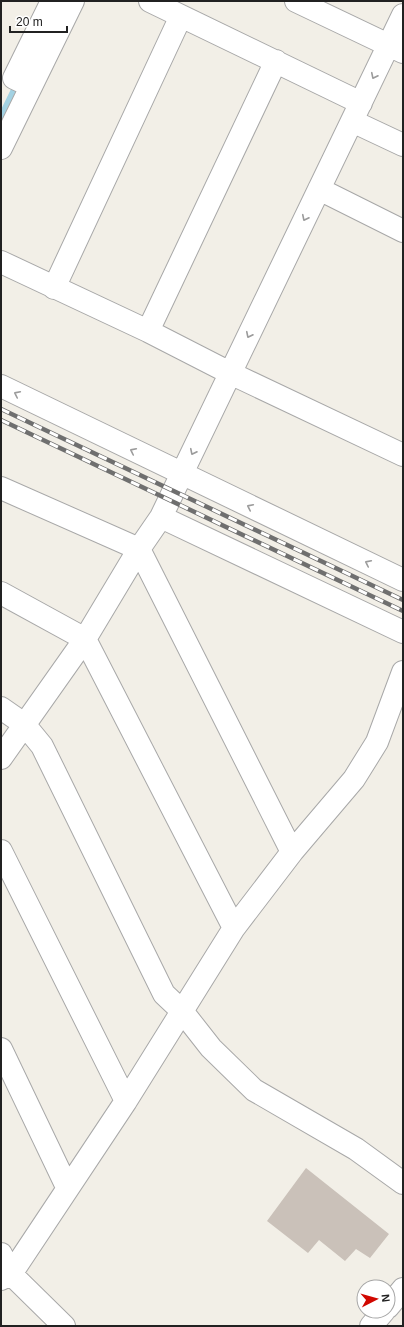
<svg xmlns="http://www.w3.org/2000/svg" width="404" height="1327" viewBox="0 0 404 1327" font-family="Arial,sans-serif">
	<rect width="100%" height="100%" fill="#f2efe7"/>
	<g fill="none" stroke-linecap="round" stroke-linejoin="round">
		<path stroke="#a3d2e3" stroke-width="5.5" d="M 1,116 L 16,85"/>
	</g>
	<path fill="#cac1b9" d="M 306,1168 L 389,1234 L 370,1258 L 356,1249 L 345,1261 L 319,1240 L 308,1253 L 267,1221 Z"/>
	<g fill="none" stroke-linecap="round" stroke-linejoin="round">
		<g stroke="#a8a8a8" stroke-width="24">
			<path id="minor" d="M 150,1 L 361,103
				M 296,1 L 403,52
				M 31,86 L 14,78 L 52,1
				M 352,121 L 403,145
				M 1,148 L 73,1
				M 319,189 L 403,231
				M 1,262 L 148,331 L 230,373 L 403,455
				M 54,288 L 181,16
				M 148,331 L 276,61
				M 1,386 L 403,580
				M 1,488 L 139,549 L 292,852
				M 161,517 L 403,632
				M 1,593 L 85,639 L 234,928
				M 1,708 L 24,724 L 42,746 L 164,994 L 182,1011 L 211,1048 L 254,1090 L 356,1149 L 403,1183
				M 1,758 L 85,639 L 139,549 L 161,517 L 403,15
				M 1,851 L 126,1101
				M 1,1049 L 67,1187
				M 1,1254 L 11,1274 L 64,1326
				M 1,1279 L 11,1274 L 126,1101 L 234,928 L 292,852 L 354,779 L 377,742 L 403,672
				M 388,1307 L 403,1289
				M 371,1326 L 384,1311"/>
		</g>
		<use href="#minor" stroke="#fff" stroke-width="22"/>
		<g stroke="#6f6f6f" stroke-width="4.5">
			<path id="rail" d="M 1,409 L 403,600
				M 1,420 L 403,611"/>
		</g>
		<use href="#rail" stroke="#fff" stroke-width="3" stroke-dasharray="9" stroke-linecap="butt"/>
	</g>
	<defs><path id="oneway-chevron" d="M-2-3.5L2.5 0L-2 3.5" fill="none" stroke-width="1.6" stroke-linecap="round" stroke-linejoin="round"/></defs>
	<g stroke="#9b9b9b">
		<use href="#oneway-chevron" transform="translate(374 76) rotate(116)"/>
		<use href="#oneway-chevron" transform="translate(305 218) rotate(116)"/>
		<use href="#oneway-chevron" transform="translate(249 335) rotate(116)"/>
		<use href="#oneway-chevron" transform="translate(17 394) rotate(-154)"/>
		<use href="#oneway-chevron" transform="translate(133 451) rotate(-154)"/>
		<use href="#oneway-chevron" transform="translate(193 452) rotate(116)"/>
		<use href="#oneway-chevron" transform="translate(250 507) rotate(-154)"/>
		<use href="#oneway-chevron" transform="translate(368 563) rotate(-154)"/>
	</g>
	<rect width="404" height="1327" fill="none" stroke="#212121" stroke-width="4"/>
	<g transform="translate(376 1299) rotate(84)"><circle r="19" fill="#ffffff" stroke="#a6a6a6"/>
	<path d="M0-3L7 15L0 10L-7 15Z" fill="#d10700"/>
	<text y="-6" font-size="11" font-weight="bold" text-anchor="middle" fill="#212121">N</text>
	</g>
	<path d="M10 26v6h57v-6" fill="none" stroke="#212121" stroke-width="2"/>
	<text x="16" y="26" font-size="12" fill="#212121" stroke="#ffffff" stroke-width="3" paint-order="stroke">20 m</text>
</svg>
